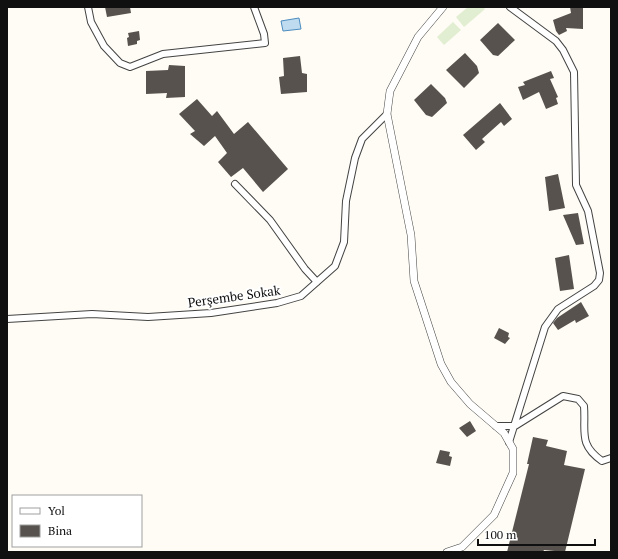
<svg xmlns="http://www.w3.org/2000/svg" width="618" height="559" viewBox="0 0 618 559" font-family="'PT Serif',serif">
	<rect width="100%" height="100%" fill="#fefcf4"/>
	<path fill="#e2eed1" d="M 468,7 L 483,7 L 485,9 L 464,27 L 456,17 Z
		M 453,22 L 461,30 L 444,45 L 437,37 Z"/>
	<path fill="#bedbf0" stroke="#4c8cbf" d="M 299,18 L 301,29 L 283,31 L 281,21 Z"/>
	<path fill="#57524d" d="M 105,7 L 130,7 L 131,13 L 107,17 Z
		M 570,7 L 583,7 L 583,29 L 566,28 L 567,31 L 559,35 L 556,31 L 553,20 L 571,13 Z
		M 498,23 L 515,40 L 498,56 L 493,55 L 480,40 Z
		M 139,31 L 140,40 L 137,41 L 137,44 L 128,46 L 127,38 L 129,37 L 128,33 Z
		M 465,53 L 477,66 L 479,73 L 464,88 L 446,70 Z
		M 300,56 L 302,73 L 307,74 L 307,92 L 281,94 L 279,77 L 284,76 L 283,58 Z
		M 169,65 L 185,66 L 185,97 L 166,98 L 167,93 L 146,94 L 146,71 L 168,70 Z
		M 551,71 L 554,78 L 550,79 L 558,97 L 556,98 L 558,104 L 546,109 L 539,92 L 523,100 L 518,87 L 525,85 L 523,82 Z
		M 431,84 L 445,98 L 447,103 L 432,117 L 426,115 L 414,100 Z
		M 197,99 L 212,116 L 217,111 L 234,134 L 248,122 L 288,169 L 263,192 L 243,168 L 231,177 L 218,162 L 227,153 L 215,136 L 204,146 L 190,134 L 195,131 L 179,114 Z
		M 500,103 L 512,119 L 504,126 L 501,122 L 482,139 L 485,142 L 476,150 L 463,135 Z
		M 558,174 L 565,208 L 549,211 L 545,177 Z
		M 578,213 L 584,244 L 576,245 L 563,215 Z
		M 569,255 L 574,289 L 560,291 L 555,258 Z
		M 581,302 L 589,316 L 576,323 L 575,320 L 558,330 L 553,323 L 557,318 Z
		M 499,328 L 509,333 L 508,337 L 510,338 L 505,344 L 494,338 Z
		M 470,421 L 476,431 L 467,437 L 459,428 Z
		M 533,437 L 548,440 L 546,446 L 567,451 L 564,465 L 585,469 L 565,552 L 544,550 L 543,552 L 507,552 L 529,464 L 527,464 Z
		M 440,450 L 450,452 L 449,456 L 452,457 L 450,466 L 436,463 Z"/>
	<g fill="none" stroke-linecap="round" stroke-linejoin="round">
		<g stroke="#434343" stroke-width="8">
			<path id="minor" d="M 88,7 L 91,22 L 104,46 L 120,63 L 130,67 L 163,54 L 265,43 L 264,34 L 254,7
				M 235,184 L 270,220 L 305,269 L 317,282
				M 7,319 L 92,314 L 148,317 L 211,313 L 277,303 L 301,296 L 335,266 L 344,242 L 346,201 L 355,158 L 362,139 L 387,114
				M 496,426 L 515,426 L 563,396 L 578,399 L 584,406 C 586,432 578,444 602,461 L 611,458
				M 509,442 L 545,327 L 558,309 L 594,286 L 599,280 L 600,273 L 588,211 L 576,185 L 574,72 L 563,50 L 556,41 L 510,7"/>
		</g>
		<g stroke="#434343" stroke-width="8">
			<path id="tertiary" d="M 443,7 L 418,37 L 390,91 L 387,114 L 411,235 L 414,281 L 441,364 L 451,382 L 470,404 L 504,433 L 513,449 L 513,473 L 494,515 L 462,547 L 447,552"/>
		</g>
		<use href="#minor" stroke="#fff" stroke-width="6"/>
		<use href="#tertiary" stroke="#fff" stroke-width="7"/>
	</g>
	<g text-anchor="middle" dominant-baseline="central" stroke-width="4" stroke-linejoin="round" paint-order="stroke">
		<g font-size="13" fill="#101010" stroke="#fff">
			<text transform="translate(234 296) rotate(-8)">Perşembe Sokak</text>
		</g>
	</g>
	<rect width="618" height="559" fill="none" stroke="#101010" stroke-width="16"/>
	<rect x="12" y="495" width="130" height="52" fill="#ffffff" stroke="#9f9f9f"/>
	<rect x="20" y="508" width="20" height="6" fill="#ffffff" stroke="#9f9f9f"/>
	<text x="48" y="515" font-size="12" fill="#101010">Yol</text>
	<rect x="20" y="525" width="20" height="12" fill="#57524d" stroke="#9f9f9f"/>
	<text x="48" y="535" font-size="12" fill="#101010">Bina</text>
	<path d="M478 539v6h117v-6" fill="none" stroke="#101010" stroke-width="2"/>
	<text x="484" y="539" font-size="12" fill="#101010" stroke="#ffffff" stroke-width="3" paint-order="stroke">100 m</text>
</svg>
